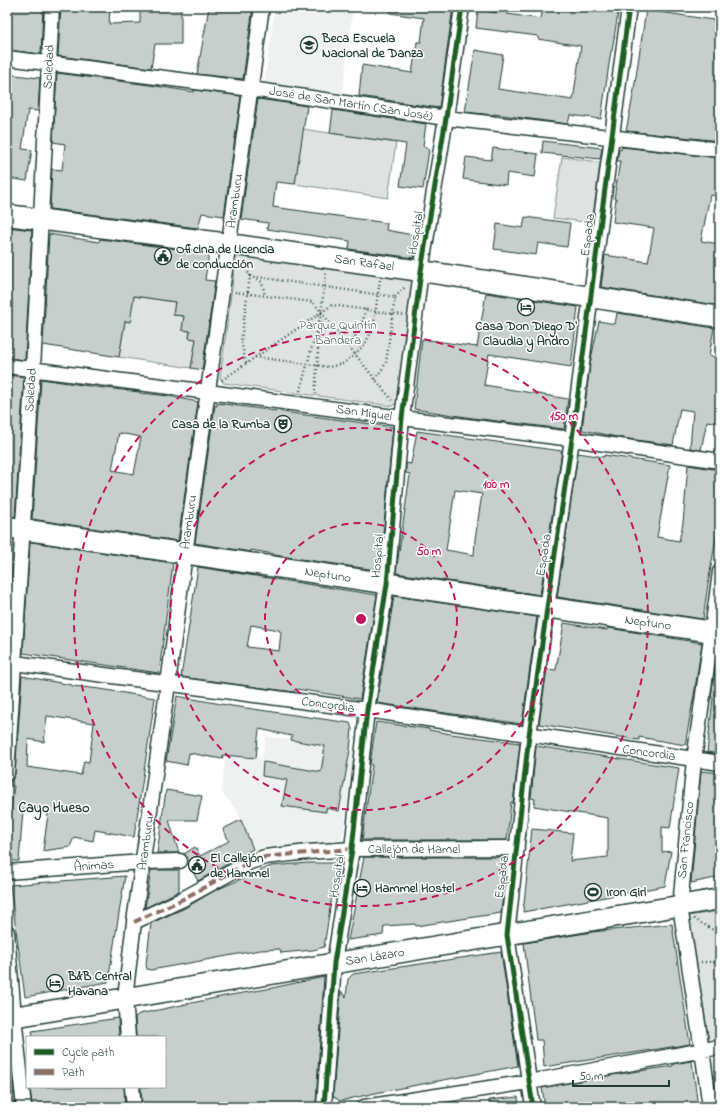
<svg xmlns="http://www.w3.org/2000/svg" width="727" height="1114" viewBox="0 0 727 1114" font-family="'Indie Flower',sans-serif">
	<rect width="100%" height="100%" fill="#fff"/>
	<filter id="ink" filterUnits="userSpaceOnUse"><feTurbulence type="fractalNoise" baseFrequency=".025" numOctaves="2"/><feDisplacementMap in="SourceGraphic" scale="8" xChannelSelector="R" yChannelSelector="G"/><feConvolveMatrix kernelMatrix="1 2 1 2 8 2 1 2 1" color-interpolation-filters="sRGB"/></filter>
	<g filter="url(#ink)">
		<path fill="#eef1f0" d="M 275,7 L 353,7 L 343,93 L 264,83 Z
			M 266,736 L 356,751 L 342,840 L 255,853 L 237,810 L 221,792 L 226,755 L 262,759 Z"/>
		<path fill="#dee3e2" stroke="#7e908b" d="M 303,129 L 396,143 L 388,198 L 295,184 Z
			M 562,157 L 600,162 L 592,223 L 553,218 Z
			M 241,253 L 411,277 L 414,283 L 398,402 L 392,406 L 223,383 L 220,378 L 236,257 Z
			M 134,296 L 175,302 L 173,315 L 184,316 L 182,330 L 190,331 L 189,338 L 196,339 L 191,368 L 119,357 L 125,321 Z
			M 720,911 L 720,1040 L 709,1042 L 689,916 Z"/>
		<path fill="#c7cfcc" stroke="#1f3d34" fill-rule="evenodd" d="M 13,7 L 43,7 L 41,54 L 7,50 L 7,14 L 12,15 Z
			M 61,7 L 110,7 L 109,24 L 140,23 L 140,7 L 181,7 L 181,44 L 155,44 L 151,68 L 58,56 Z
			M 209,7 L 253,7 L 243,79 L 197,74 Z
			M 391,7 L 453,7 L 439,108 L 359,96 L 362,65 L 412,73 L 417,42 L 421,42 L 424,18 L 390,13 Z
			M 498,7 L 508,7 L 507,14 L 541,19 L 543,7 L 619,7 L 612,51 L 611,51 L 601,119 L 570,115 L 568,124 L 494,114 L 494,115 L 465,112 L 475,50 L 503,55 L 498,89 L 573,100 L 581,46 L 538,39 L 538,36 L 476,28 L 478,10 L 497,13 Z
			M 646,10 L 720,21 L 720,141 L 626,131 L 633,96 Z
			M 57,73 L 149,85 L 194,92 L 194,90 L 241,96 L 224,216 L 202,213 L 198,228 L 50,209 L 52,169 L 62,170 L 65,144 L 53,142 Z
			M 7,74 L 40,78 L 38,111 L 28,110 L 22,149 L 32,150 L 27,181 L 7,178 Z
			M 258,99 L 307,106 L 295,184 L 276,182 L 273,207 L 387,223 L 386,230 L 418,236 L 414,258 L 349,249 L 350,241 L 267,229 L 268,223 L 241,219 Z
			M 333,110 L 426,124 L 423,146 L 429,150 L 423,189 L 400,186 L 406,144 L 330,133 Z
			M 543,141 L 602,148 L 600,159 L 542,153 Z
			M 622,147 L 720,158 L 720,196 L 710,195 L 701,241 L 720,244 L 720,275 L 716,305 L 601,287 L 605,255 L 648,262 L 654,228 L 613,222 L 616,199 L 614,199 L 620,161 L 617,161 L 619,149 L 621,150 Z
			M 493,148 L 538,154 L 535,177 L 507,173 L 506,185 L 463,179 L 466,157 L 491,160 Z
			M 525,217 L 570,223 L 567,247 L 538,243 L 536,255 L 494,249 L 497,224 L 523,228 Z
			M 7,227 L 32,230 L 25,360 L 7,358 Z
			M 49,234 L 99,242 L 100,239 L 209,253 L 205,280 L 215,281 L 202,370 L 191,368 L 196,339 L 189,338 L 190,331 L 182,330 L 184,316 L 173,315 L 175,302 L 134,296 L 130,322 L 125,321 L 119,357 L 43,345 Z
			M 486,293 L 578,307 L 571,367 L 489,354 L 484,385 L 568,399 L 564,429 L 473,418 L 414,409 L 422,339 L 477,347 Z
			M 617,313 L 714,328 L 709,356 L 720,358 L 720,423 L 707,421 L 701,450 L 690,448 L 693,411 L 680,409 L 673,445 L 622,438 L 582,430 L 590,364 L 599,321 L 615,324 Z
			M 7,375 L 24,377 L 15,517 L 7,516 Z
			M 41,379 L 96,387 L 140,392 L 140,393 L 169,396 L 198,402 L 178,541 L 32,519 ZM 119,433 L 141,437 L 134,474 L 112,470 Z
			M 217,403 L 393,427 L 384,526 L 376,570 L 274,555 L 274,554 L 251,550 L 251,552 L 195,543 L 215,405 L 217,406 Z
			M 417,431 L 562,451 L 540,595 L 396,573 L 410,474 L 406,473 L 406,463 L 411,464 ZM 455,490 L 482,494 L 475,539 L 474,555 L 446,550 Z
			M 578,453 L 604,457 L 604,455 L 670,465 L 657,537 L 679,541 L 683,523 L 688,465 L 720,470 L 720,515 L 708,584 L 703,619 L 557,597 Z
			M 32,542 L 173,563 L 159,673 L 23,653 L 30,543 Z
			M 198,567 L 377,595 L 360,699 L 296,689 L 294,692 L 181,677 ZM 251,625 L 279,630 L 279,631 L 281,632 L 279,651 L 247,647 Z
			M 394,596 L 537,617 L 522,724 L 377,703 Z
			M 564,623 L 607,630 L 608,628 L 702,643 L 694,695 L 685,745 L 639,737 L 639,740 L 539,724 L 547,669 L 556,670 Z
			M 718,648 L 720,648 L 720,754 L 707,752 L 713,698 L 711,697 Z
			M 22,676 L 72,685 L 72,686 L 100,689 L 155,698 L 134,837 L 95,830 L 93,841 L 74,837 L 70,847 L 43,851 L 48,814 L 23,810 L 19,861 L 7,861 L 7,844 L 14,786 L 10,786 L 11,780 L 14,777 L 15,774 ZM 47,716 L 94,723 L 89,762 L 84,761 L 81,775 L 27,767 L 28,739 L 44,742 Z
			M 177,696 L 232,706 L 350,723 L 352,729 L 350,750 L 339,811 L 326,808 L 326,812 L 282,806 L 287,780 L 262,776 L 263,762 L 321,772 L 325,746 L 291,740 L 292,736 L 259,729 L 256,758 L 223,755 L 222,759 L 189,753 L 187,765 L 166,761 Z
			M 376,722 L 429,729 L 429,730 L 451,734 L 520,743 L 513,803 L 511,802 L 507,840 L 362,840 L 372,765 L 370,764 Z
			M 536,746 L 679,768 L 670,828 L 662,827 L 662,852 L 671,851 L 665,886 L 523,912 L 532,829 L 573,833 L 570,861 L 608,857 L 608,818 L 534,806 L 535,799 L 531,798 Z
			M 701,771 L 720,773 L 720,877 L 691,883 Z
			M 166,790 L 202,796 L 197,820 L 169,820 L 179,853 L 157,853 Z
			M 241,820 L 253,849 L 198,881 L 188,863 L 187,857 L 184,854 L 195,847 L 200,856 L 229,841 L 223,829 Z
			M 364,857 L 507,857 L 501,913 L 416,926 L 415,924 L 384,926 L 383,935 L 348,940 Z
			M 308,863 L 337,863 L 324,947 L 313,950 L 281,953 L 280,949 L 260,950 L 151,970 L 147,969 L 146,964 L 151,923 L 185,908 L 214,891 L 271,866 Z
			M 151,870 L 179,870 L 179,891 L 145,908 Z
			M 125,876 L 108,982 L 25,997 L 10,885 Z
			M 672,924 L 690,1044 L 544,1067 L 542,1040 L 536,1040 L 524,943 L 592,932 Z
			M 501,952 L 518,1066 L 380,1092 L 340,1101 L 333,1096 L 341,991 L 346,997 L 348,979 L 353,974 Z
			M 324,977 L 316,1103 L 296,1107 L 142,1107 L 141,1087 L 165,1087 L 165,1037 L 136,1037 L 135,1017 L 139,1014 L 225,996 L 267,989 Z
			M 118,1018 L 119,1037 L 33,1037 L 32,1031 Z
			M 7,1035 L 15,1107 L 7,1107 Z
			M 692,1061 L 698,1107 L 545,1107 L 542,1088 L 612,1075 L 673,1066 L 673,1064 Z
			M 30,1087 L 124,1087 L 125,1107 L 32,1107 Z
			M 518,1097 L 519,1107 L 489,1107 L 489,1100 Z"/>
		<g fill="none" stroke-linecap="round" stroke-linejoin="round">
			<g stroke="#1f3d34" stroke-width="17">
				<path id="street" d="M 7,58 L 251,89 L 446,118 L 720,150
					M 7,366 L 208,392 L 402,418 L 572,439 L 720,461
					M 7,662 L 367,710 L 720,763
					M 7,773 L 33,369 L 52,7
					M 7,872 L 143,862 L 180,861
					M 134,922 L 181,900 L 250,862 L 265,857 L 308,852 L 352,849 L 517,848
					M 7,932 L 14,1017 L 24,1107
					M 128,1037 L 125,998 L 134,922 L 168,684 L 185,554 L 262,7
					M 132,1087 L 134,1107
					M 324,1107 L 334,963 L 352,849 L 367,710 L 387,584 L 402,418 L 421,271 L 446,118 L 462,7
					M 364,1107 L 529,1082 L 720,1047
					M 533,1107 L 507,935 L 529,735 L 547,608 L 572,439 L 629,7
					M 710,1107 L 702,1050 L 680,906 L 694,760 L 720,572"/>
			</g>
			<g stroke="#1f3d34" stroke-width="23">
				<path id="secondary" d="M 7,215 L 229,244 L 421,271 L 720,317
					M 7,527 L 720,633
					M 7,1018 L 720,899"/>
			</g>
			<path stroke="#1f3d34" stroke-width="2.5" stroke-dasharray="1 3" stroke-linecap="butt" d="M 242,262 L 250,276 L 262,282 L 265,296
				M 235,292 L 313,302 L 392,400
				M 395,297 L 406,286
				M 348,346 C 357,335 364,324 365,309
				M 255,357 L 329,367 L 342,364 L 355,355 L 366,342 L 373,329 L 380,280
				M 246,363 L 241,341 L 250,276 L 395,297 L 386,363 L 375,380
				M 222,380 L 332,305 L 403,315
				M 300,391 L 321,313
				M 315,394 L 321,313 L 326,273
				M 694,919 L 720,934
				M 701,962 L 720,962"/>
			<use href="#street" stroke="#fff" stroke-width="14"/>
			<use href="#secondary" stroke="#fff" stroke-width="20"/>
			<path stroke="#8d6e63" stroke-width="4" stroke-dasharray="8 4" stroke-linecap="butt" d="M 134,922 L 181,900 L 250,862 L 265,857 L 284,855 L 352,849"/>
			<g stroke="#fff" stroke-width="8">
				<path id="cycleway" d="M 324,1107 L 334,963 L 352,849 L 367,710 L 387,584 L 402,418 L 421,271 L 446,118 L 462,7
					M 533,1107 L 507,935 L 529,735 L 547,608 L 572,439 L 629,7"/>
			</g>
			<use href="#cycleway" stroke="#1b5e20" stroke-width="5"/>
		</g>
	</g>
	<g fill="none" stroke="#c2185b" stroke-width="2" stroke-dasharray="7 5">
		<circle cx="361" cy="619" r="96"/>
		<circle cx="361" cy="619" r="191"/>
		<circle cx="361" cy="619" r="287"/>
	</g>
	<defs>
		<g id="school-ring" transform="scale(0.9)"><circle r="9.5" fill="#fff" stroke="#1f3d34" stroke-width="1.5"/><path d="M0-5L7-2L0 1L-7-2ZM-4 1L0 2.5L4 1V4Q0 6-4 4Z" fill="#1f3d34"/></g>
		<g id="civic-ring" transform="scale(0.9)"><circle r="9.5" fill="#fff" stroke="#1f3d34" stroke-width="1.5"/><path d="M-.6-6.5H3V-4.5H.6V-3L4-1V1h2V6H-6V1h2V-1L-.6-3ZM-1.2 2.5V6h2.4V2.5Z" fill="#1f3d34"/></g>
		<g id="hotel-ring" transform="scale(0.9)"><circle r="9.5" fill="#fff" stroke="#1f3d34" stroke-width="1.5"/><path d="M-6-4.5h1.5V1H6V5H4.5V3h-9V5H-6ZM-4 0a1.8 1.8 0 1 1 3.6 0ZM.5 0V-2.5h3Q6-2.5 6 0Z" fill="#1f3d34"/></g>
		<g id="theatre-ring" transform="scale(0.9)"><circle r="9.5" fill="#fff" stroke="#1f3d34" stroke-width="1.5"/><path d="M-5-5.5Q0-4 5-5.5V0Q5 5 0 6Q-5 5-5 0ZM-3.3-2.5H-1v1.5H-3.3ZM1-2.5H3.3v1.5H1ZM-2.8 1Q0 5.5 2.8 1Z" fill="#1f3d34"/></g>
		<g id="stadium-ring" transform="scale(0.9)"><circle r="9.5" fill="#fff" stroke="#1f3d34" stroke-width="1.5"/><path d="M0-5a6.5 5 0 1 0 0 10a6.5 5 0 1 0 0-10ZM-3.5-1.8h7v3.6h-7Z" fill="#1f3d34"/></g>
	</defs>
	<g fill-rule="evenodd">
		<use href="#school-ring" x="309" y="45"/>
		<use href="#civic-ring" x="163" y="256"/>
		<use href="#hotel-ring" x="526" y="307"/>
		<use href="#theatre-ring" x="283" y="424"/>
		<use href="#civic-ring" x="197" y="865"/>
		<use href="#hotel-ring" x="362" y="888"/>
		<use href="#stadium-ring" x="593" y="892"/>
		<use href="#hotel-ring" x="55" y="983"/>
	</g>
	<g text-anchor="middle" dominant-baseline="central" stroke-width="3" stroke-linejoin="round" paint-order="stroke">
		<g font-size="13" font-weight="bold" fill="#1f3d34" stroke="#fff" text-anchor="start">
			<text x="322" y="38">Beca Escuela<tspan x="322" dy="15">Nacional de Danza</tspan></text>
			<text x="176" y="249">Oficina de Licencia<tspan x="176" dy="15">de conducción</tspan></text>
			<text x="526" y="326" text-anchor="middle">Casa Don Diego D'<tspan x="526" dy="15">Claudia y Andro</tspan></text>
			<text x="270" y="424" text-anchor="end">Casa de la Rumba</text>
			<text x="210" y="858">El Callejón<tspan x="210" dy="15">de Hammel</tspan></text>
			<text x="375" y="888">Hammel Hostel</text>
			<text x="606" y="892">Iron Girl</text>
			<text x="68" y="976">B&amp;B Central<tspan x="68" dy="15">Havana</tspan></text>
		</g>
		<g font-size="13" fill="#1f3d34" stroke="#fff">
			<text transform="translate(49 67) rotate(-87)">Soledad</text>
			<text transform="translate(351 104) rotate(9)">José de San Martín (San José)</text>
			<text transform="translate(235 201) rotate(-82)">Aramburu</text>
			<text transform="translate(416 233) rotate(-81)">Hospital</text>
			<text transform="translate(588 235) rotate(-83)">Espada</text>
			<text transform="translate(364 263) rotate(8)">San Rafael</text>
			<text transform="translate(31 390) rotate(-86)">Soledad</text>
			<text transform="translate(364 413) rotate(8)">San Miguel</text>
			<text transform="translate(189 522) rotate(-82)">Aramburu</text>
			<text transform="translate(544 555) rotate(-81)">Espada</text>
			<text transform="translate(378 556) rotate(-85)">Hospital</text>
			<text transform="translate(328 575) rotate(9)">Neptuno</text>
			<text transform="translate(648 623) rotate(8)">Neptuno</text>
			<text transform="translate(328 705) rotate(8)">Concordia</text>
			<text transform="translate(649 753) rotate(8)">Concordia</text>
			<text transform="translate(686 840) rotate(-84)">San Francisco</text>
			<text transform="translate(146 843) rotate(-82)">Aramburu</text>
			<text x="414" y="849">Callejón de Hamel</text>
			<text transform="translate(94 866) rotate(-4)">Ánimas</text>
			<text transform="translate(337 876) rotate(-81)">Hospital</text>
			<text transform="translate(502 877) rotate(-83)">Espada</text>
			<text transform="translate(375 957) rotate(-9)">San Lázaro</text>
		</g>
		<g font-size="13" fill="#455e57" stroke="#fff">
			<text x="338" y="325">Parque Quintín<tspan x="338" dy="15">Bandera</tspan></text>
		</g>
		<g font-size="14" font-weight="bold" fill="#1f3d34" stroke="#fff">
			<text x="54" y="808">Cayo Hueso</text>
		</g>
	</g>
	<circle cx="361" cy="619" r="6" fill="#c2185b" stroke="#fff" stroke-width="2"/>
	<g font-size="12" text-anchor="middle" font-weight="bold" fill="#c2185b" stroke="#fff" stroke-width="3" stroke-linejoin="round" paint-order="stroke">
		<text x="564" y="420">150 m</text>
		<text x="496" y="488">100 m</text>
		<text x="429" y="555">50 m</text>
	</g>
	<rect width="727" height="1114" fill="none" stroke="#fff" stroke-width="24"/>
	<rect x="12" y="12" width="703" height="1090" fill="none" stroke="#1f3d34" stroke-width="1.5" filter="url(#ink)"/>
	<rect x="26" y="1036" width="140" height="52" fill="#ffffff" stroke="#a5b1ae"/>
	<rect x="34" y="1049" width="20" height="6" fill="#1b5e20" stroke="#a5b1ae"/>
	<text x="62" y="1056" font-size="12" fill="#1f3d34">Cycle path</text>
	<rect x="34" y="1069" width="20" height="6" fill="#8d6e63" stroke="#a5b1ae"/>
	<text x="62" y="1076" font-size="12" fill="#1f3d34">Path</text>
	<path d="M573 1080v6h96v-6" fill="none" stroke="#1f3d34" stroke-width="2"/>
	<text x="579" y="1080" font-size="12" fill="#1f3d34" stroke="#ffffff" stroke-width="3" paint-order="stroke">50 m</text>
</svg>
